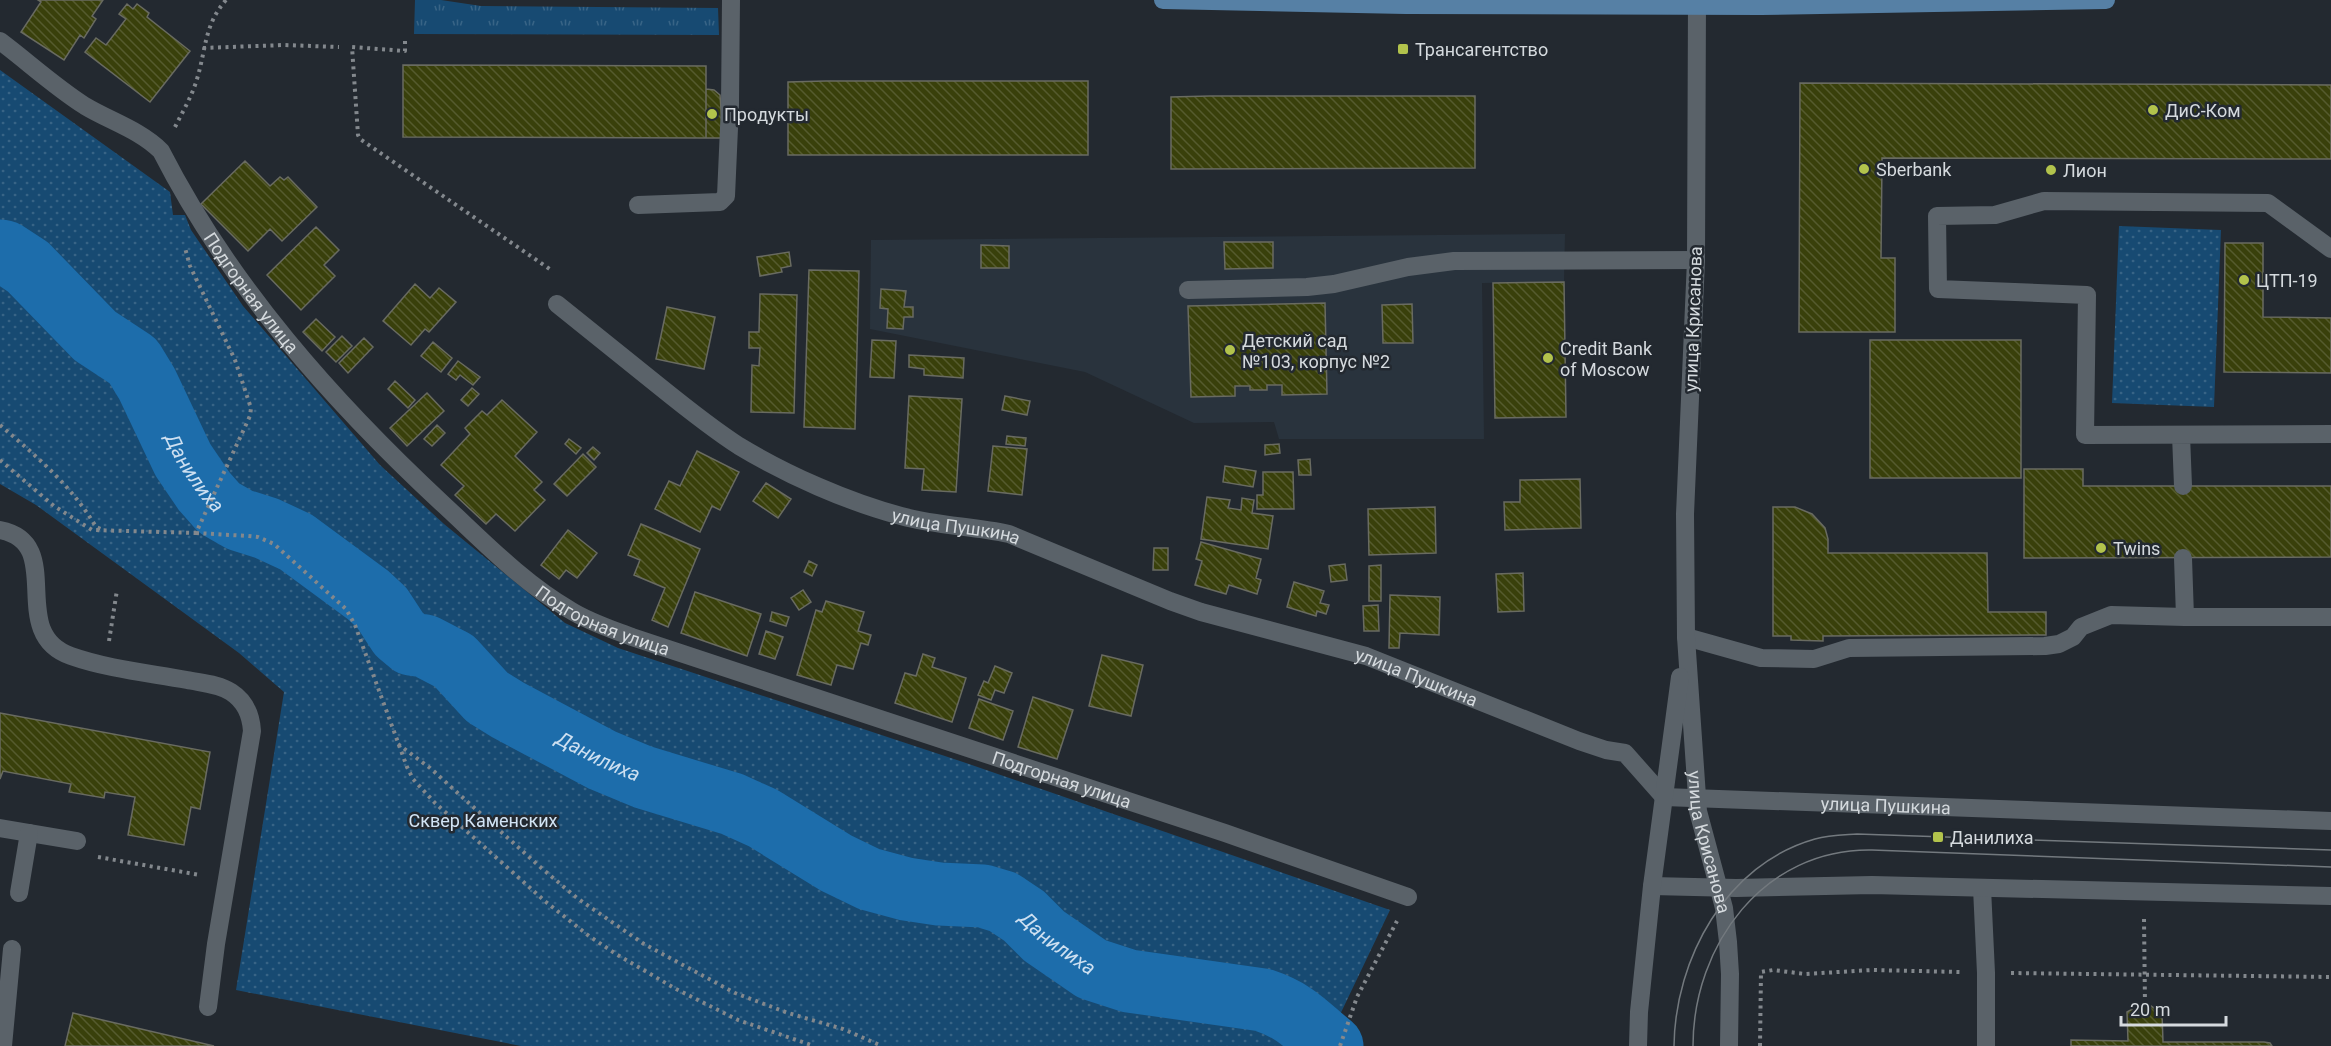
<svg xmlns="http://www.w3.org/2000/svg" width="2331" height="1046" viewBox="0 0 2331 1046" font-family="Roboto,sans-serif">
	<defs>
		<pattern id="grass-tufts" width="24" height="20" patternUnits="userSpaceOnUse" patternTransform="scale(1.5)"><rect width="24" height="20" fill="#174a72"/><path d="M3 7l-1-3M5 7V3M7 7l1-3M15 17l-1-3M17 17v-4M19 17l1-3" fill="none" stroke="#386486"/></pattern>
		<pattern id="park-dots" width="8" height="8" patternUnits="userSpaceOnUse" patternTransform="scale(1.5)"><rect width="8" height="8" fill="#174a72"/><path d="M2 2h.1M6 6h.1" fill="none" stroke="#386486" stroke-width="1.8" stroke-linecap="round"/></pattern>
		<pattern id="building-back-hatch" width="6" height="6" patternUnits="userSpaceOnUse" patternTransform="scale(1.5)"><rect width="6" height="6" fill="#39400b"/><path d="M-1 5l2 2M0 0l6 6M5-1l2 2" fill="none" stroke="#555b2e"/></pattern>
	</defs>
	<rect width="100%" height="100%" fill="#232930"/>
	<path fill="#29333d" d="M 1565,234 L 1564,282 L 1482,283 L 1484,439 L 1279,439 L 1274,422 L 1194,423 L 1085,372 L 870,329 L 871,240 Z"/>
	<path fill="url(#grass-tufts)" d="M 415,0 L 441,0 L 481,6 L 718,8 L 719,35 L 414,34 Z"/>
	<path fill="url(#park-dots)" d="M 0,70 L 170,192 L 173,215 L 185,215 L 191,230 L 243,306 L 380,465 L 444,524 L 565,623 L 618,648 L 966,763 L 1390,910 L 1325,1046 L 521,1046 L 236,990 L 284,692 L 239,653 L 36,505 L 0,484 Z
		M 2119,226 L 2221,230 L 2214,407 L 2112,403 Z"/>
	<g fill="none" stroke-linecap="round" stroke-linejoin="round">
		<path stroke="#1d6dab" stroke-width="63" id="s1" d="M 0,251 L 5,252 L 28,267 L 95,336 L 133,361 L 147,384 L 183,460 L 204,491 L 219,508 L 240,520 L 266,528 L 296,542 L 368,595 L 382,608 L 399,634 L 411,644 L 425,646 L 454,661 L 487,697 L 508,710 L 602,760 L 643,777 L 732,804 L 763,818 L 836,863 L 869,879 L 906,889 L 939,894 L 983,896 L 1003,902 L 1024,916 L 1044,936 L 1092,969 L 1129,981 L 1263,1000 C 1296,1011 1306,1025 1332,1046"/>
	</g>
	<path fill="url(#building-back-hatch)" stroke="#696b61" stroke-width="1.5" d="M 38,0 L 103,0 L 92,16 L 96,19 L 84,38 L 80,35 L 64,60 L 21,32 L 41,2 Z
		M 127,4 L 133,9 L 137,4 L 149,13 L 147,17 L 190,51 L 150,102 L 85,52 L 96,38 L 106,45 L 126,19 L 119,14 Z
		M 403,65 L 706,66 L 706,138 L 403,137 Z
		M 826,81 L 1088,81 L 1088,155 L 788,155 L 788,82 Z
		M 1800,83 L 2331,85 L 2331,159 L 1882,158 L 1881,258 L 1895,258 L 1895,332 L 1799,332 Z
		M 706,89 L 714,90 L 720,95 L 723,138 L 706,138 Z
		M 1210,96 L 1475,96 L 1475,168 L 1171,169 L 1171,97 Z
		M 245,161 L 270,186 L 280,177 L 284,180 L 288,177 L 317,207 L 282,241 L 270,229 L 248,251 L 201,204 Z
		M 316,227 L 339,250 L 324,265 L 335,276 L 301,310 L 267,275 Z
		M 1224,242 L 1273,242 L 1273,268 L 1225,269 Z
		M 2225,243 L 2263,243 L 2263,317 L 2331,318 L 2331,373 L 2224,372 Z
		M 981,245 L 1009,246 L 1009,268 L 981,268 Z
		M 789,252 L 791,266 L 781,268 L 782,272 L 760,276 L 757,257 Z
		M 809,270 L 859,271 L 855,429 L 804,427 Z
		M 1564,282 L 1566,417 L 1495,418 L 1493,283 Z
		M 415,284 L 430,298 L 439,288 L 456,302 L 429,332 L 425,329 L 411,345 L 383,321 Z
		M 881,289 L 906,291 L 904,307 L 913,307 L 913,317 L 904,317 L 903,329 L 887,328 L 888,309 L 880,308 Z
		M 760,294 L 797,295 L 794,413 L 751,412 L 752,365 L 759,366 L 760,348 L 749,348 L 749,332 L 759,332 Z
		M 1325,303 L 1327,394 L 1282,395 L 1282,385 L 1267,385 L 1267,390 L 1250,390 L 1250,386 L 1235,386 L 1235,396 L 1191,397 L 1188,306 Z
		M 1412,304 L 1413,343 L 1383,343 L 1382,305 Z
		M 667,307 L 715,317 L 704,369 L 656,359 Z
		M 316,319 L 335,337 L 322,351 L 303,332 Z
		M 342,336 L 352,346 L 336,362 L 326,352 Z
		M 364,338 L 373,347 L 348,373 L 339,363 Z
		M 872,340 L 896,341 L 894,378 L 870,377 Z
		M 1870,340 L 2021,340 L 2021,478 L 1870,478 Z
		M 433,342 L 452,358 L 441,372 L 421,356 Z
		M 909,355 L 964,358 L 963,378 L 924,375 L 924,369 L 909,367 Z
		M 458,361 L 480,377 L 473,385 L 460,375 L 456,380 L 448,374 Z
		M 395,381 L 415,400 L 408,408 L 388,389 Z
		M 472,388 L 479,394 L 468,406 L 461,400 Z
		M 427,393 L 444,411 L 407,446 L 390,428 Z
		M 909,396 L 962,399 L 956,492 L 922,490 L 924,469 L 905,468 Z
		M 1005,396 L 1030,401 L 1027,415 L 1002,410 Z
		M 502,400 L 537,432 L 515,456 L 542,482 L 534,490 L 545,500 L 515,531 L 496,514 L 486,524 L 455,495 L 464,486 L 441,465 L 470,434 L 465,428 L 482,411 L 487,415 Z
		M 437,425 L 445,433 L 432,446 L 424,439 Z
		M 1007,436 L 1026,438 L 1025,446 L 1006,444 Z
		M 569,439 L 581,448 L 576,454 L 565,444 Z
		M 1279,444 L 1280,453 L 1265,455 L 1265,445 Z
		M 993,446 L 1027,449 L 1022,495 L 988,491 Z
		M 593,447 L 600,453 L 594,460 L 587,453 Z
		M 697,451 L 739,472 L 720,510 L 712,506 L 700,532 L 655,509 L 669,481 L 680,486 Z
		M 583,454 L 596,467 L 567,496 L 554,484 Z
		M 1310,459 L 1311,475 L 1299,475 L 1298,460 Z
		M 1225,466 L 1256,471 L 1253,487 L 1223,482 Z
		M 2024,469 L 2083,469 L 2083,486 L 2331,486 L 2331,557 L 2024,558 Z
		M 1263,472 L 1293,472 L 1294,509 L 1257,509 L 1257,495 L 1263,495 Z
		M 1580,479 L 1581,528 L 1505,530 L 1504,502 L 1520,502 L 1520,480 Z
		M 766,483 L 791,499 L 778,518 L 753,501 Z
		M 1207,497 L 1230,500 L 1228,508 L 1241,510 L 1242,498 L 1254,500 L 1252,513 L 1273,516 L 1268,549 L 1201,539 Z
		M 1435,507 L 1436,553 L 1369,555 L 1368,509 Z
		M 1773,507 L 1795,507 L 1812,514 L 1825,528 L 1828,539 L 1828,553 L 1987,553 L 1988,612 L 2046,612 L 2046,635 L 1823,636 L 1823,641 L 1791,640 L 1791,636 L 1773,636 Z
		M 641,524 L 700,549 L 668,627 L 652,620 L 665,588 L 634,575 L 640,560 L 628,555 Z
		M 568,530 L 597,553 L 577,578 L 566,570 L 559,579 L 541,565 Z
		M 1201,542 L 1261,559 L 1256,578 L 1261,580 L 1257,594 L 1229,585 L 1226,594 L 1195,585 L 1202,561 L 1196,559 Z
		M 1154,548 L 1168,548 L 1168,570 L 1153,570 Z
		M 809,561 L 817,565 L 812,576 L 804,572 Z
		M 1345,564 L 1347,580 L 1331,582 L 1329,566 Z
		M 1381,565 L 1381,601 L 1369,601 L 1369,566 Z
		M 1523,573 L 1524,611 L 1498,612 L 1496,574 Z
		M 1294,582 L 1324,591 L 1320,603 L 1329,605 L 1326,614 L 1317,611 L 1316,616 L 1287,607 Z
		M 803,590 L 811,602 L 799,610 L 791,598 Z
		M 695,592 L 761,614 L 747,656 L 681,633 Z
		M 1390,595 L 1440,597 L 1439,635 L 1400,633 L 1399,648 L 1389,648 Z
		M 826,601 L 864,612 L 858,631 L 871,635 L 868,645 L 861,643 L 853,669 L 837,665 L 831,685 L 797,675 L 816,610 L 822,612 Z
		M 1378,605 L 1379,631 L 1364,631 L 1363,606 Z
		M 772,612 L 789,617 L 786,626 L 770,621 Z
		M 766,631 L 783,637 L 775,659 L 759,654 Z
		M 923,654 L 935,658 L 932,667 L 966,678 L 952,722 L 895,703 L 905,673 L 916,676 Z
		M 1102,655 L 1143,665 L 1131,716 L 1089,706 Z
		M 995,666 L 1012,673 L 1004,693 L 995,690 L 991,700 L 978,695 L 984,681 L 988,683 Z
		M 1033,697 L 1073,710 L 1057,759 L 1018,747 Z
		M 979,699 L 1013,711 L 1003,740 L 969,728 Z
		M 0,713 L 210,752 L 200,809 L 191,807 L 184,845 L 128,835 L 135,797 L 105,792 L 104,798 L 69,792 L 71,784 L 3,771 L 0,779 Z
		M 2145,1005 L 2151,1006 L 2162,1013 L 2163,1042 L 2264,1042 L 2270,1043 L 2272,1046 L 2071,1046 L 2071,1040 L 2128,1041 L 2127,1012 L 2138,1006 Z
		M 73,1013 L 111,1022 L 214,1046 L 65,1046 Z"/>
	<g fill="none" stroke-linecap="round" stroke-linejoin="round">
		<path stroke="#83888d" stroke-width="4" stroke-dasharray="3 4.5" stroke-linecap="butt" d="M 405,41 L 405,51 L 352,47 L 358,135 L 360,139 L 551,270
			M 203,48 L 284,45 L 339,47
			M 175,127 C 183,111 192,96 197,79 C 206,50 204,25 226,0
			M 0,425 C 36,456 72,486 96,527 L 101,529
			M 0,460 L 54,506 L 92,530 L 196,533 L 250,416 L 251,408 L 235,360 L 190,266 L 185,248
			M 196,533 L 248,536 L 258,537 L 274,544 L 346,609 L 355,625 L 407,767 L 413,779 L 435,803 L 546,902 L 589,936 L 616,954 L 676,989 L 738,1020 L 814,1046
			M 109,641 L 117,590
			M 398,744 L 430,768 L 539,866 L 577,898 L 644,944 L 735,993 L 788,1013 L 843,1029 L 882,1046
			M 98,857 L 200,875
			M 2144,919 L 2145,1005
			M 2011,973 L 2331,977
			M 1340,1046 L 1357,997 L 1397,921
			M 1760,1046 L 1761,972 L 1773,970 L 1805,974 L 1872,970 L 1961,972"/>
		<path stroke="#5a6269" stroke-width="18" d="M 638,205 L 720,202 L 726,196 L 730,105 L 731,0
			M 2331,249 L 2268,203 L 2044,201 L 1995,215 L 1937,216 L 1938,289 L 2087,295 L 2085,435 L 2331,434
			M 1188,290 L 1307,287 L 1334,284 L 1408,267 L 1454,261 L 1696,260
			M 2181,435 L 2183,486
			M 0,530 C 68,543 5,633 71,656 C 108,669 149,673 187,680 C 202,683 219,684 231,692 C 245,701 251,715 252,731 L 216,944 L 208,1007
			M 2185,617 L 2331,617
			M 1686,637 L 1761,658 L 1814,659 L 1849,648 L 2045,646 L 2059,644 L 2073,637 L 2081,627 L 2111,615 L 2185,617 L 2183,558
			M 1982,888 L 1986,973 L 1986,1046"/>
		<g stroke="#5a6269" stroke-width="18">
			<path id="s2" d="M 0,41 C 28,62 55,87 85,106 C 110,121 140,130 161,151 C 230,286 333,402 444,505 C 483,541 523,583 570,610 C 589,622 611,629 632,637 L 1225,833 L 1408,897"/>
			<path id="s3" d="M 557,304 C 591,331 625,359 659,386 C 685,407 711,428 739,446 C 787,475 848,502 901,516 C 937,526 973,526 1009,534 L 1170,601 L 1201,612 L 1366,656 L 1579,741 L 1606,750 L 1625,753 L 1664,797"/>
			<path d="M 0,828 L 77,841"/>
			<path d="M 19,893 L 29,833"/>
			<path d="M 3,1046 L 12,949"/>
		</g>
		<g stroke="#5a6269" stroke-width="18">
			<path id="s4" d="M 1697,0 L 1696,260 L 1685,514 L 1686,637 L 1698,811 L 1724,908 L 1728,942 L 1730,974 L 1729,1046"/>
			<path id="s5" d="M 1664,797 L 2331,821"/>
			<path d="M 1652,886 L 1736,888 L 1872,885 L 2331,896"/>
			<path d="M 1638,1046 L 1639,1012 L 1652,886 L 1680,677"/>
		</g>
		<path stroke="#5680a5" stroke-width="18" d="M 1163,0 L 1406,5 L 1761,6 L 2106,0"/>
		<path stroke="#73797e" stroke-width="1.5" d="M 1674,1046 C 1675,959 1726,864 1815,839 C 1829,835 1843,835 1857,834 L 2331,850
			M 1693,1046 C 1693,945 1764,848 1872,850 L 2331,867"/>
	</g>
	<g fill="#b2c34c" stroke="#232930" stroke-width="2">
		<rect x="1397" y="43" width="12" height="12" rx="3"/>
		<circle cx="2153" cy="110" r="6"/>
		<circle cx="712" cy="114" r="6"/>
		<circle cx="1864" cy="169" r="6"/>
		<circle cx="2051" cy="170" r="6"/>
		<circle cx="2244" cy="280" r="6"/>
		<circle cx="1230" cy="350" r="6"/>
		<circle cx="1548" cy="358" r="6"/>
		<circle cx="2101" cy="548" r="6"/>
		<rect x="1932" y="831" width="12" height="12" rx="3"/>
	</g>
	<g text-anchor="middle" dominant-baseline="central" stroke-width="5" stroke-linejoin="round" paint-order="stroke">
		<g font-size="18" fill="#d5dade" stroke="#232930" text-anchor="start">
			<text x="1415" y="49">Трансагентство</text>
			<text x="2165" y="110">ДиС-Ком</text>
			<text x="724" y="114">Прoдукты</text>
			<text x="1876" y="169">Sberbank</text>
			<text x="2063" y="170">Лион</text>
			<text x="2256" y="280">ЦТП-19</text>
			<text x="1242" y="340">Детский сад<tspan x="1242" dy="21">№103, корпус №2</tspan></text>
			<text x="1560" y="348">Credit Bank<tspan x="1560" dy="21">of Moscow</tspan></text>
			<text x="2113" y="548">Twins</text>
			<text x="1950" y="837">Данилиха</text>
		</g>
		<g font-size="18" fill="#d5dade" stroke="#232930">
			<text stroke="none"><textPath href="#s2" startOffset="364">Подгорная улица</textPath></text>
			<text transform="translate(1693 319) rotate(-88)">улица Крисанова</text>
			<text stroke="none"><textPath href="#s3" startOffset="464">улица Пушкина</textPath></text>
			<text stroke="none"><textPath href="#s2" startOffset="850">Подгорная улица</textPath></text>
			<text stroke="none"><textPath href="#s3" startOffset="950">улица Пушкина</textPath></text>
			<text stroke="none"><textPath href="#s2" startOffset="1336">Подгорная улица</textPath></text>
			<text stroke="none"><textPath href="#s5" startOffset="222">улица Пушкина</textPath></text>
			<text stroke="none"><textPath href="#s4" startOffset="844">улица Крисанова</textPath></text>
		</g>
		<g font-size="18" fill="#d2e4f5" stroke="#232930">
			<text x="483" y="820">Сквер Каменских</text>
		</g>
		<g font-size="20" font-style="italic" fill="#cee0f1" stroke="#232930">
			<text stroke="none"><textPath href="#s1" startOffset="302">Данилиха</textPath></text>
			<text stroke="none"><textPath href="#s1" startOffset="807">Данилиха</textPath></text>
			<text stroke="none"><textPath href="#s1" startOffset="1311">Данилиха</textPath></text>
		</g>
	</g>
	<path d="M2121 1016v9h105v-9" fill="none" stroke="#d5dade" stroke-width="3"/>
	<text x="2130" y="1016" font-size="18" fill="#d5dade" stroke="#232930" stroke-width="4.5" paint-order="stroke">20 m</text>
</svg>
